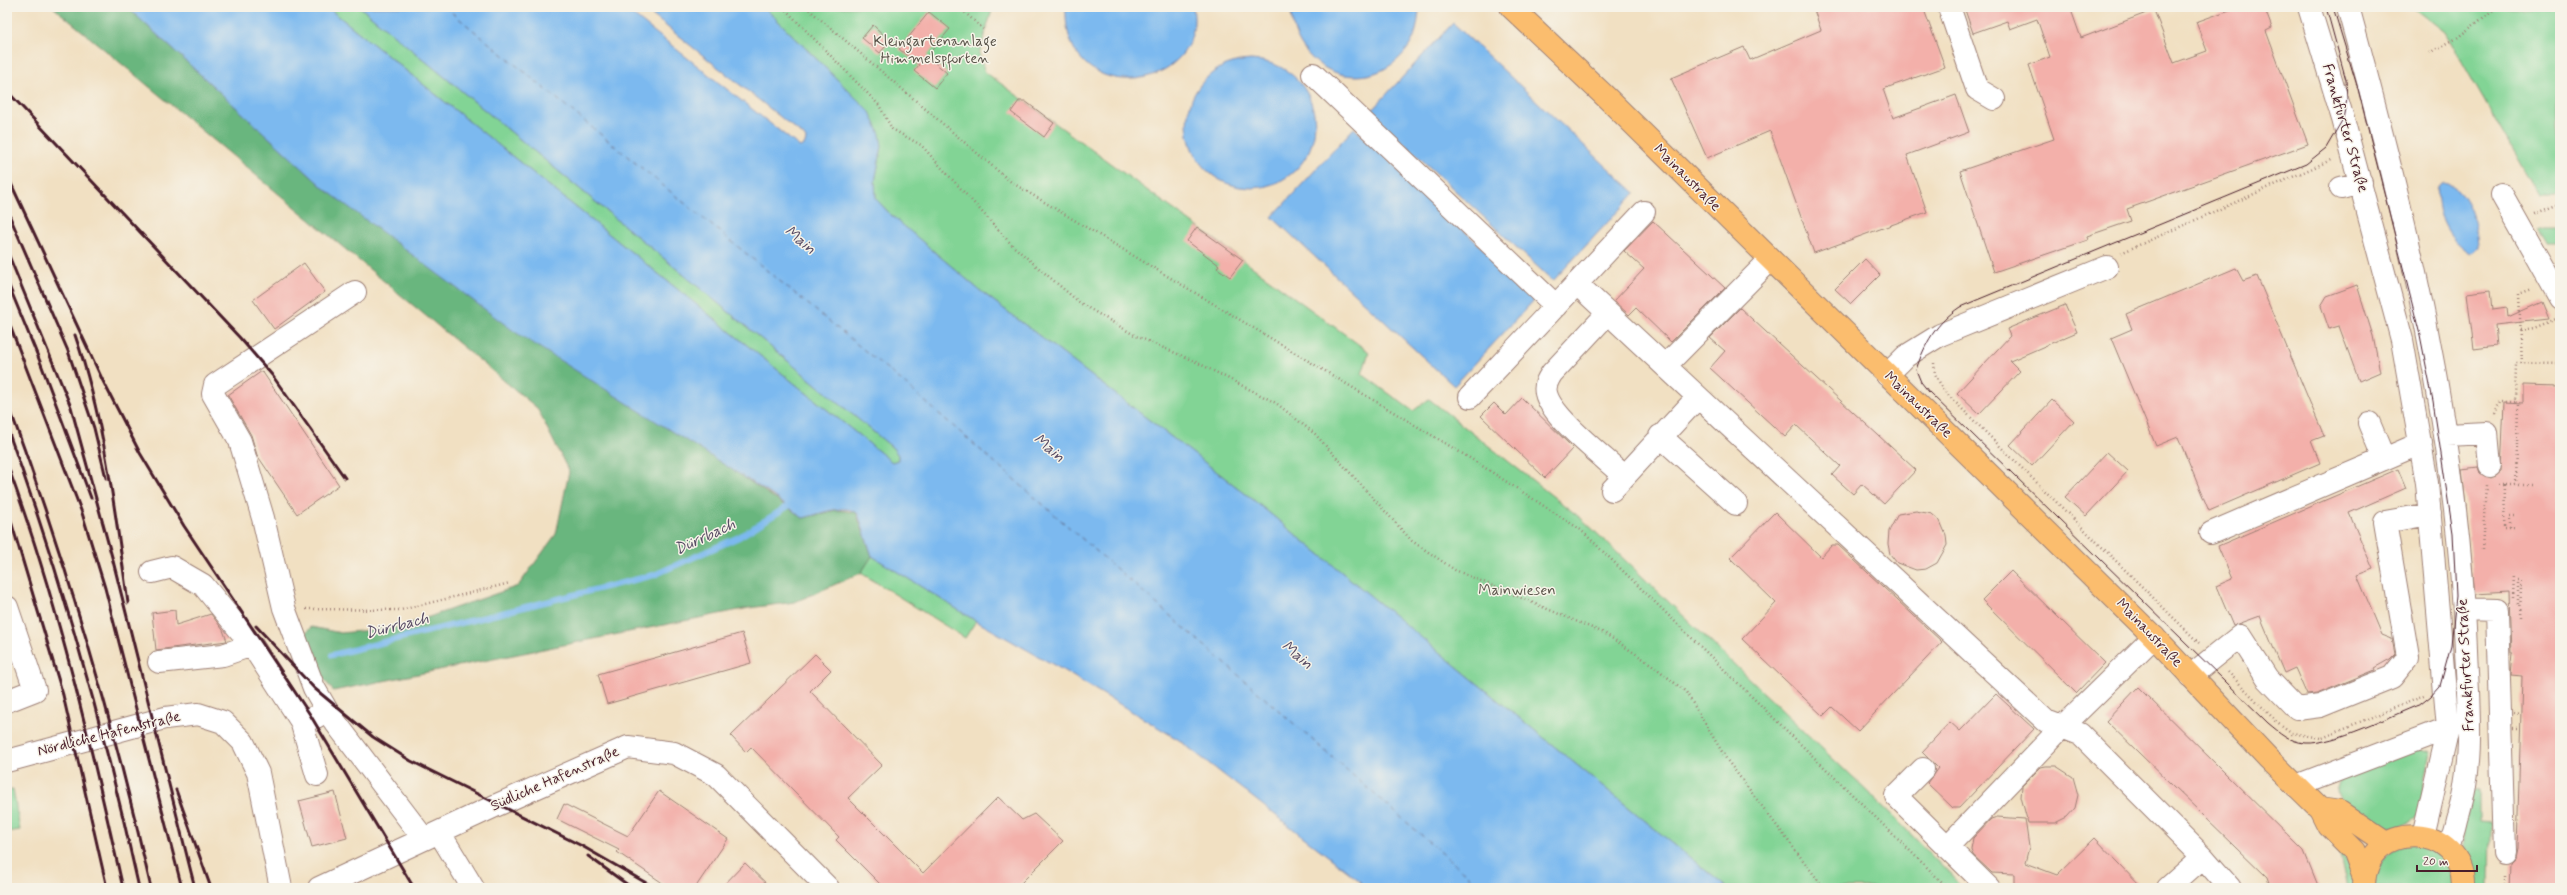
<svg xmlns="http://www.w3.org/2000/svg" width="2567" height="895" viewBox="0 0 2567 895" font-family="Mynerve,sans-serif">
	<rect width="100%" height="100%" fill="#f7f3e8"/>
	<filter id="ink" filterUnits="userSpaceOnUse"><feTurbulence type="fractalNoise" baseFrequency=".025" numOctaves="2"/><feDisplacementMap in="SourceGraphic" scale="8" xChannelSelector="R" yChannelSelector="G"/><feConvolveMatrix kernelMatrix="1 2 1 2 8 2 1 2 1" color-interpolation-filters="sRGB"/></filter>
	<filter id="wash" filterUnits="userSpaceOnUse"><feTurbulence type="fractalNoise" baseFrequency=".012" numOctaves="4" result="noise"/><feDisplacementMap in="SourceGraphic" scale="16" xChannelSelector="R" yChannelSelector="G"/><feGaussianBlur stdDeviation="0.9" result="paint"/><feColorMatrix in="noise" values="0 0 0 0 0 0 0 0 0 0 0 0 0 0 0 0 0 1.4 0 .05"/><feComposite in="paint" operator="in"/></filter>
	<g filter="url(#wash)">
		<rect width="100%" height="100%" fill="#f1e0c2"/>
		<path fill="#82d495" stroke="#667a60" d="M 327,7 L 360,7 L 893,448 L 898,455 L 898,460 L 892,462 L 887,458 Z
			M 764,7 L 993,7 L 979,54 L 985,72 L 1369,352 L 1362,374 L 1413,411 L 1429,399 L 1583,520 L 1897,820 L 1963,888 L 1727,888 L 1251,498 L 978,289 L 891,215 L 876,199 L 875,181 L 882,146 L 870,112 Z
			M 2413,7 L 2560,7 L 2560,195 L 2538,195 L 2445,32 Z
			M 2538,231 L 2560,231 L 2560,248 L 2548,248 Z
			M 872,556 L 976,621 L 965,638 L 861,573 Z
			M 2419,748 L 2431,752 L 2418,816 C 2395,836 2376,826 2354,811 C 2346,805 2339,800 2337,790 L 2342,779 Z
			M 13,789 L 20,830 L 7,832 L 7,792 Z
			M 2474,790 L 2479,790 L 2479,821 L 2491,822 L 2490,888 L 2474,888 C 2475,872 2465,860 2463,845 C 2461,828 2470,807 2474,790 Z
			M 2413,845 C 2442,850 2450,860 2454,888 L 2373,888 C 2377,860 2385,850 2413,845 Z
			M 2339,846 L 2353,873 L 2353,888 L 2348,888 Z"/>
		<path fill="#69b67e" stroke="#5a6a54" d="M 53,7 L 127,7 L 326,190 L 803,518 L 836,510 L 856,512 L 872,556 L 861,573 L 795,602 L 749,608 L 333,691 L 310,661 L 300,639 L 311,627 L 341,633 L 400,627 L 518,586 L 556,534 L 569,472 L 537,408 Z"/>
		<path fill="#7cb9ef" stroke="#636c8d" d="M 127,7 L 327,7 L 892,462 L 898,460 L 898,455 L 893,448 L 360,7 L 623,7 L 800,147 L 805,144 L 806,139 L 803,135 L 642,7 L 764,7 L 870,112 L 880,134 L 882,146 L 875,181 L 876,199 L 891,215 L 978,289 L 1251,498 L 1727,888 L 1362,888 L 1360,881 L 1179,740 L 1061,669 L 976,621 L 872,556 L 858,514 C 845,502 818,515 803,518 L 769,493 L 515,332 L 326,190 Z
			M 1066,7 L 1193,7 C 1208,93 1061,113 1066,7 Z
			M 1291,7 L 1419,7 L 1419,10 C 1418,23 1416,37 1408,48 C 1369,102 1290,72 1291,7 Z
			M 1453,23 L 1635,193 L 1553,281 L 1370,112 Z
			M1187 124a64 64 0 1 1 128 0a64 64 0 1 1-128 0Z
			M 1354,128 L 1536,298 L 1454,386 L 1272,217 Z
			M 2444,182 C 2468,188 2477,225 2478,247 L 2471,253 C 2447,239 2435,213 2438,186 Z"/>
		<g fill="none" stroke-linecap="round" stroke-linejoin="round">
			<path stroke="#7cb9ef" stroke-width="6" d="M 332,655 L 654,575 L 739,537 L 793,503"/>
			<path stroke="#594d66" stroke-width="1" stroke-dasharray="5 4" stroke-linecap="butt" d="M 445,7 L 897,377 L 1482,888"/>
		</g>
		<g id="blocks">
			<path fill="#f3b0aa" d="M 1813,7 L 1923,7 L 1945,67 L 1883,89 L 1893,118 L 1956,95 L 1969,132 L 1907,155 L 1927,212 L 1814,253 L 1770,131 L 1707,158 L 1671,78 L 1744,47 L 1750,60 L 1821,30 Z
				M 1964,7 L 2070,7 L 2081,38 L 2154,10 L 2174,63 L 2207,51 L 2196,22 L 2238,7 L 2264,7 L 2272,28 L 2266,31 L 2308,144 L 2127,209 L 2131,221 L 2087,236 L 2088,240 L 1994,272 L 1960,171 L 2054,139 L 2029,65 L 2050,57 L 2037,19 L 2010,29 L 2007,21 L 1973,33 Z
				M 929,12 L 950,29 L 927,56 L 947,73 L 935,88 L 914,71 L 919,65 L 899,49 Z
				M 873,25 L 890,41 L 880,53 L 862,38 Z
				M 1019,101 L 1025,101 L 1054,123 L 1044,137 L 1011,112 Z
				M 1653,221 L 1725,288 L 1671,342 L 1636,308 L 1629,315 L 1614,301 L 1644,269 L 1624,251 Z
				M 1197,227 L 1243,260 L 1230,277 L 1217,268 L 1219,265 L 1187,241 Z
				M 1865,259 L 1880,275 L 1851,304 L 1835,289 Z
				M 304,263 L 325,292 L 274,329 L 253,300 Z
				M 2236,268 L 2243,281 L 2257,276 L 2324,436 L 2311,441 L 2320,463 L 2209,511 L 2178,437 L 2156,446 L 2111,338 L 2132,329 L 2126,314 Z
				M 2357,285 L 2373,336 L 2380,372 L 2359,381 L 2339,326 L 2329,329 L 2321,306 L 2327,296 Z
				M 2491,290 L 2493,310 L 2507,308 L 2508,317 L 2542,302 L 2549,319 L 2495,325 L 2497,346 L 2474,349 L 2467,293 Z
				M 2065,305 L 2077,332 L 2010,361 L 2020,371 L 1979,414 L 1957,393 L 2010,336 L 2007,329 Z
				M 1740,308 L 1916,470 L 1884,504 L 1862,484 L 1853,494 L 1832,475 L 1840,466 L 1796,425 L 1785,437 L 1710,368 L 1725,351 L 1710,338 Z
				M 262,371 L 339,485 L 297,514 L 257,455 L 251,435 L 228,395 Z
				M 2523,385 L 2560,386 L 2560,888 L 2509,888 L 2510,864 L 2515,859 L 2517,849 L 2522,676 L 2511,675 L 2513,653 L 2511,653 L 2509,592 L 2475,594 L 2462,469 L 2478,467 L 2480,473 L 2491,478 L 2501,472 L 2504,402 L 2523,403 Z
				M 1522,398 L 1573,448 L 1545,478 L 1481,416 L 1494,403 L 1506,415 Z
				M 2052,400 L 2074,421 L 2032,466 L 2010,445 Z
				M 2107,452 L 2128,471 L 2086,516 L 2065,497 Z
				M 2398,469 L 2406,488 L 2349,513 L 2373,569 L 2357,575 L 2382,635 L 2392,639 L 2395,654 L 2390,659 L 2374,668 L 2375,670 L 2317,694 L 2307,695 L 2295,668 L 2284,673 L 2260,616 L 2233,626 L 2216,586 L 2232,579 L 2218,546 Z
				M 1916,511 L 1932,514 L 1940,521 L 1946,535 L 1947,545 L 1937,563 L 1926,569 L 1916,570 L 1897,563 L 1890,554 L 1888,544 L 1889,531 L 1898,514 Z
				M 1775,512 L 1821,557 L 1832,545 L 1838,545 L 1942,642 L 1858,731 L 1832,707 L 1823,716 L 1742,639 L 1776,603 L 1730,558 Z
				M 2011,571 L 2105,663 L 2076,693 L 1982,600 Z
				M 175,610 L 176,625 L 211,614 L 223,630 L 227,641 L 156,650 L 152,613 Z
				M 742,633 L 751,663 L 607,704 L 598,674 Z
				M 815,654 L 831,670 L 810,691 L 882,765 L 848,798 L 923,873 L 998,797 L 1022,820 L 1034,814 L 1063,841 L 1016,888 L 884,888 L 836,840 L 839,837 L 751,747 L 746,752 L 731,736 Z
				M 2138,687 L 2304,851 L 2319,888 L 2271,888 L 2267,877 L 2106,721 Z
				M 1996,694 L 2034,729 L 1959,808 L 1953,808 L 1927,783 L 1938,768 L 1922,752 L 1950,722 L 1960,731 Z
				M 2046,766 L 2056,766 L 2073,777 L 2078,795 L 2075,808 L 2067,817 L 2055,823 L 2028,823 L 2021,797 L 2022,786 L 2041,767 Z
				M 659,791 L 728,839 L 695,888 L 670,888 L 617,852 L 619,850 L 557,819 L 564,804 L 628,836 Z
				M 335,792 L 347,838 L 312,847 L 299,801 Z
				M 1997,817 L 2025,819 L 2029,847 L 2025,863 L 2057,875 L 2095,838 L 2143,888 L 2014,888 L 2014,874 L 1992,873 L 1973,855 L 1971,849 L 1973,838 L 1991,819 Z
				M 745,863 L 771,888 L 721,888 Z"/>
		</g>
	</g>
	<g filter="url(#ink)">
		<use href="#blocks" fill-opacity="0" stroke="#9e8076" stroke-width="1"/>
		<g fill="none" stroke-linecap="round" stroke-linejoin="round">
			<g stroke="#9e8076" stroke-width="24">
				<path id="minor" d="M 1949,7 L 1977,89 L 1994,99
					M 2309,7 L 2343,119 L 2402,340 L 2427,483 L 2448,728 L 2423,836
					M 2348,7 C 2407,221 2457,426 2466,649 C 2468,707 2475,759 2458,816 C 2456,822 2455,831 2452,836 C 2450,840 2446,841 2443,845
					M 1313,74 L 1556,306
					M 2341,188 L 2361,183
					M 2502,195 L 2560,298
					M 1577,284 L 2046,721 L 2080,734 L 2203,857 L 2168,888
					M 355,292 L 215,385 L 213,394 L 240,441 L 263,518 L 284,608 L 314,688 L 329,714 L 424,839
					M 1608,313 L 1552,373 C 1548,379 1544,385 1546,393 C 1551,417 1605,458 1624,476
					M 1665,366 L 1770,260
					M 1887,375 L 1906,356 L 1940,335 L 2107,267
					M 1470,397 L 1644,212
					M 2369,423 L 2384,459 L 2421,443
					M 2447,435 L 2487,433 L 2490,466
					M 1660,436 L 1736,504
					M 1612,490 L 1698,397
					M 2211,533 L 2384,459
					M 152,572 L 172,567 L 203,585 L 252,645 L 301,721
					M 7,607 L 35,690 L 7,701
					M 2464,609 L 2497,610 L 2504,853
					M 159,662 L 223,655 L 252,645
					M 2190,676 L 2240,636 L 2267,678 L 2297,709 L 2320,706 L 2392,677 L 2408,657 L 2385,522 L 2430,514
					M 316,717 L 301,721 L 317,775
					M 7,761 L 165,718 L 198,714 L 223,722 L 243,742 L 258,773 L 281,888
					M 1923,769 L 1896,796 L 1989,888
					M 2296,786 L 2448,728
					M 439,832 L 473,888
					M 1947,847 L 2061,728 L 2154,637
					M 2203,857 L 2230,888
					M 319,888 L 497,805 L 628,747 L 674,753 L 716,775 L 828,888"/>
			</g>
			<g stroke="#9e8076" stroke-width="24">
				<path id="major" d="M 1511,7 L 1607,98 L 2154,637 L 2269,759 L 2320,809 L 2328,825 L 2354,851 L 2364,878
					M 2320,809 L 2340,812 L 2386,843
					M 2364,885 C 2366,817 2466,822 2463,888"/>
			</g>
			<path stroke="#9e8076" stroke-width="2.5" stroke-dasharray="1 3" stroke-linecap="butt" d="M 783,7 L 879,105 L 892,129 L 921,145 L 1013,246 L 1080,303 L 1136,336 L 1194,361 L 1276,403 L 1315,434 L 1412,541 L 1455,570 L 1604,633 L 1651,664 L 1686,692 L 1727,760 L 1824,888
				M 806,7 L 1011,182 L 1473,460 L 1581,530 L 1948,888
				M 959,7 L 983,29
				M 2429,53 L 2457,38 L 2497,7
				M 2535,214 L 2560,204
				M 2121,253 L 2333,159
				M 2520,330 L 2534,328 L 2556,319
				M 1934,363 L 1935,374 L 1944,391 L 2199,643
				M 2522,363 L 2519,294 L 2532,289
				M 2495,414 L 2500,401 L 2515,401
				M 2499,485 L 2535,485
				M 2505,485 L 2504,528 L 2516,528
				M 2516,485 L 2518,403 L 2515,401 L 2516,363 L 2560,364
				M 2510,528 L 2510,516 L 2516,516
				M 2482,550 L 2486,485
				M 2513,598 L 2514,574
				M 2518,604 L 2518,580 L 2524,580
				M 306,609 L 401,610 L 510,583
				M 2520,618 L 2521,586 L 2524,587
				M 2228,672 L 2276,721 L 2292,733 L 2320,738 L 2424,696
				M 2504,888 L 2504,874"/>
			<use href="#minor" stroke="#fff" stroke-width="22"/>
			<use href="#major" stroke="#fbbd6e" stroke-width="22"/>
			<path stroke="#4a1f2b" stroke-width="1" d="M 2326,7 L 2346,80 L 2347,98 L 2343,119 L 2326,148 L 2306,164 L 1960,307 C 1936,323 1925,343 1916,370 L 1921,382 L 1929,392 L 2268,723 C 2279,732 2290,742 2305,743 C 2334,745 2392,715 2421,704 L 2431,696 L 2440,686 L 2451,646 L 2456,596 L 2453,533 L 2433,401 L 2420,335 L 2358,89 L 2333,7"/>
			<path stroke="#4a1f2b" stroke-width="3" d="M 7,91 L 240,338 L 272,375 L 345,478
				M 7,175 L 103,381 L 140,453 L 184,526 L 309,713 L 414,888
				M 7,210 L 68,351 L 94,428 L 106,478
				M 7,251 L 71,407 L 112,557 L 195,888
				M 7,281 L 41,364 L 91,498
				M 7,318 L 82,513 L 105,588 L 182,888
				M 75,335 C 105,422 115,512 128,603
				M 7,401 C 66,561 114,722 151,888
				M 7,428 C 62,578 105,732 139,888
				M 7,464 C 58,601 91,746 123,888
				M 7,508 L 63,695 L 107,888
				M 256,626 L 314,688 L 373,737 L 411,761 L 582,846 L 655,888
				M 176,790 L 211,888
				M 588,856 L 632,888"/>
			<path stroke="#9e8076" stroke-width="2.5" stroke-dasharray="1 3" stroke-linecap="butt" d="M 2513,714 L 2521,715
				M 2513,727 L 2521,727"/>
		</g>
	</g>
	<g text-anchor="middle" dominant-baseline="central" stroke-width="3" stroke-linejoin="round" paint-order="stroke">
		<g font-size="15" fill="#5b554b" stroke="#f7f3e8">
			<text x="935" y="42">Kleingartenanlage<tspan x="935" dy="17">Himmelspforten</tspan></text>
			<text x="1517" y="591">Mainwiesen</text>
		</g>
		<g font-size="15" fill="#4a1f2b" stroke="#f7f3e8">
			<text transform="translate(2345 128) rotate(74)">Frankfurter Straße</text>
			<text transform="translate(1687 178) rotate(45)">Mainaustraße</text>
			<text transform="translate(1918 405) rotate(44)">Mainaustraße</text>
			<text transform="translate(2149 633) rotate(46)">Mainaustraße</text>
			<text transform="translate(2466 665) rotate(-93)">Frankfurter Straße</text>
			<text transform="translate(109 734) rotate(-14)">Nördliche Hafenstraße</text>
			<text transform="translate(555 779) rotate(-24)">Südliche Hafenstraße</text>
		</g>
		<g font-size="16" font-style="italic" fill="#594d66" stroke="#f7f3e8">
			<text transform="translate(800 240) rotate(40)">Main</text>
			<text transform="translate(1049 448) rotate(40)">Main</text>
			<text transform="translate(705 537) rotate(-25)">Dürrbach</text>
			<text transform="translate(397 626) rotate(-14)">Dürrbach</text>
			<text transform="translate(1297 655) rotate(40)">Main</text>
		</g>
	</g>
	<rect width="2567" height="895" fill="none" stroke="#f7f3e8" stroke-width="24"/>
	<path d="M2417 865v6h60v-6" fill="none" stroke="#4a1f2b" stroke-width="2"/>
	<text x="2423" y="865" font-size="12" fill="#4a1f2b" stroke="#f7f3e8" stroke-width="3" paint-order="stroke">20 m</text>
</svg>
